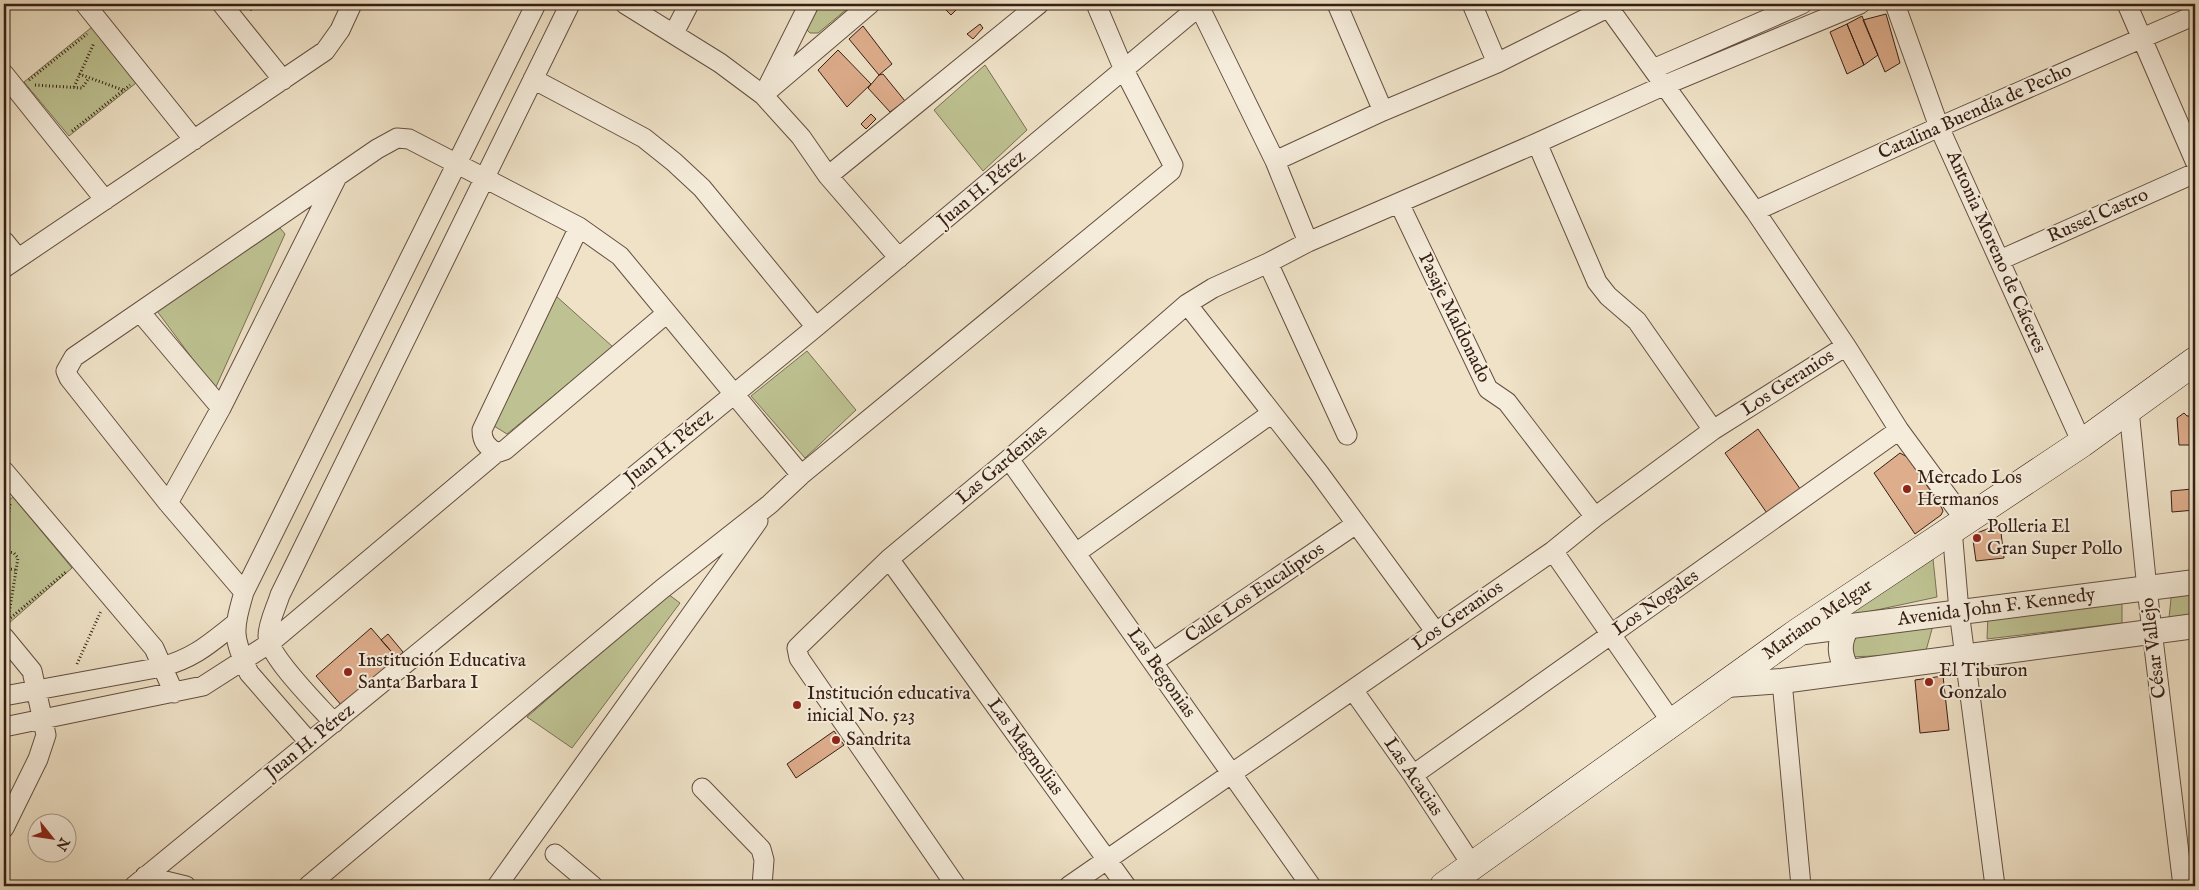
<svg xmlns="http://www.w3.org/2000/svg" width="2199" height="890" viewBox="0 0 2199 890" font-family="'IM FELL English',serif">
	<rect width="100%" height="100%" fill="#efe2c7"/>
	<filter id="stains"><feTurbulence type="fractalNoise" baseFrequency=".004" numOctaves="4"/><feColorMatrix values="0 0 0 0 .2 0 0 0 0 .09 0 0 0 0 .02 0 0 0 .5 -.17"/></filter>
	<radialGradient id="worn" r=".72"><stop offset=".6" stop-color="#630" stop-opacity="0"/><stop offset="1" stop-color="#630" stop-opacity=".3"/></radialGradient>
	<path fill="#bec292" stroke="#7a7053" d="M 815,4 L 853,4 L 818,33 L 810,33 L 803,26 Z
		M 92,27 L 136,83 L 69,136 L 24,82 Z
		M 985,65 L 1027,130 L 983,171 L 934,110 Z
		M 280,228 L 285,234 L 215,389 L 157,311 Z
		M 556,296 L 613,347 L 507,434 L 494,426 Z
		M 807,351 L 856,410 L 805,458 L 751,396 Z
		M 13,497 L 72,568 L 8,624 L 4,619 L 4,504 Z
		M 1933,559 L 1937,597 L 1844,617 Z
		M 2195,586 L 2195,615 L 2169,618 L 2172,589 Z
		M 668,594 L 680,603 L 572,748 L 527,717 Z
		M 2122,597 L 2122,623 L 1987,639 L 1988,614 Z
		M 1934,622 L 1925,654 L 1848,657 L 1855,634 Z"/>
	<path fill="#dead8c" stroke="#351e14" d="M 940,4 L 962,4 L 951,15 Z
		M 1886,14 L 1900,63 L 1885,72 L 1863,20 Z
		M 1862,16 L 1878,55 L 1864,65 L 1847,24 Z
		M 980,24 L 983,28 L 973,39 L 967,34 Z
		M 1847,24 L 1864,65 L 1847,74 L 1830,32 Z
		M 863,26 L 892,64 L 879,75 L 849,39 Z
		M 838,50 L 871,84 L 847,107 L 818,70 Z
		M 883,74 L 905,101 L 890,112 L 868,88 L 879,75 Z
		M 871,114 L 876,119 L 866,129 L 861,124 Z
		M 2184,413 L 2187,416 L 2193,416 L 2194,445 L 2179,445 L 2177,418 Z
		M 1758,429 L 1803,493 L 1769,516 L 1725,453 Z
		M 1900,453 L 1907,457 L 1941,506 L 1943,511 L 1941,515 L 1915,534 L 1874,473 Z
		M 2192,489 L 2192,493 L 2195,492 L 2195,510 L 2172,512 L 2171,491 Z
		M 2000,524 L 2004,558 L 1976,561 L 1973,540 L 1977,533 Z
		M 371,628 L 397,658 L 342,706 L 316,676 Z
		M 388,634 L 403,652 L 397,658 L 381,640 Z
		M 1943,676 L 1949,730 L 1920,733 L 1915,680 Z
		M 834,731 L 844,745 L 796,778 L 787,764 Z"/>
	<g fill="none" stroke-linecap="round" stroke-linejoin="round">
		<g stroke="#644f41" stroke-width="21">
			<path id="minor" d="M 85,4 L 194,140
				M 222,4 L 283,80
				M 625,4 L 720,63 L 763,95 L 801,137 L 828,176 L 899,258
				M 1337,4 L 1383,111
				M 1472,4 L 1497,63
				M 1606,4 L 1755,211 L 1846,346 L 1899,430 L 1965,520
				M 1895,4 L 1939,127 L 2082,443
				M 2127,4 L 2195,161
				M 1199,6 L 1275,161 L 1308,242
				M 674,33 L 689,4
				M 1653,69 L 1802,4
				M 4,74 L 105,200
				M 533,79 L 644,138 L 674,162 L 702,188 L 816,327
				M 767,88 L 809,4
				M 763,95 L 870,4
				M 1537,143 L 1597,282 L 1608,296 L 1637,321 L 1713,430
				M 1275,161 L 1383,111 L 1497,63 L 1615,4
				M 828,176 L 1039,4
				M 1399,203 L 1488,389 L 1507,402 L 1595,517
				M 1755,211 L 1939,127 L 2195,15
				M 4,241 L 18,258
				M 2000,260 L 2195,173
				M 1268,263 L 1347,435
				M 4,268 L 325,51 L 340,30 L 352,4
				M 1187,304 L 1319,473 L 1435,631
				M 140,312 L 221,408
				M 2129,410 L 2147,589 L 2183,886
				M 496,453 C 487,446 482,442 482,430 L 579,227
				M 1009,459 L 1311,886
				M 4,471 L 154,648 L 174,693
				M 168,503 L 221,408 L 337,177
				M 1952,529 L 1959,611 L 1995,886
				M 1553,551 L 1673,724
				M 1076,553 L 1272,413
				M 889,559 L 1126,886
				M 244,592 L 168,503 L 69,378 L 66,371 L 74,357 L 377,149 L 397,138 L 409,139 L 579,227 L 620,256 L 801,475
				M 4,637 L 32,671 L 46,735 L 38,759 L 4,828
				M 1153,662 L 1356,524
				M 1782,681 L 1801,886
				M 1353,690 L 1413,775 L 1472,865
				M 4,696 L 162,667 C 196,657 209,644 236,623
				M 334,723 C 319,706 268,656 268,636 C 268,623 276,608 280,595 L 570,4
				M 4,727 L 203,686 L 270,643 L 496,453 L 505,450 L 667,313
				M 309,742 L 249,673 C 232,636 233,631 244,592 L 536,4
				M 1413,775 L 1899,430
				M 702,788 L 761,849 L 764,860 L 762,886
				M 555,854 L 593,886
				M 145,876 L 186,886
				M 134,886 L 816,327 L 1202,4
				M 308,886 L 662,589 L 770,504 L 801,475 L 1171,171 L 1173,165 L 1124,70 L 1096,4
				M 497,886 L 758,521
				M 956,886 L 799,658 L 797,648 L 804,641 L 889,559 L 1009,459 L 1187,304 L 1213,288 L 1268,263 L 1308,242 L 1537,143 L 1665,85 L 1860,4
				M 1069,886 L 1553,551 L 1595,517 L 1713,430 L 1846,346"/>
		</g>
		<g stroke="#644f41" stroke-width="26">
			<g id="tertiary">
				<path d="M 1847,627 C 1838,644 1839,654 1848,672"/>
				<path id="s1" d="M 1797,633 L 2195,582"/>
				<path d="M 1727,685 L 1782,681 L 2195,626"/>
			</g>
		</g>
		<g stroke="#351e14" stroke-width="29">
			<g id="secondary">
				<path id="s2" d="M 1444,886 L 1797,633 L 2082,443 L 2195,361"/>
			</g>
		</g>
		<path stroke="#351e14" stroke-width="3" stroke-dasharray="1 2.5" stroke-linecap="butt" d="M 250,10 L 258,4
			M 79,74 L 123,90
			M 29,80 L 87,34
			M 35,85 L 82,88 L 89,78
			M 74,87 L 94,43
			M 72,131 L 130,85
			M 4,543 L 10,504
			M 4,551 L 14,553 L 18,558 L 8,620
			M 4,568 L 16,570
			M 8,620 L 67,571
			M 77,664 L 101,611"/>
		<use href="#minor" stroke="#f5ecdb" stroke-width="19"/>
		<use href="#tertiary" stroke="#f5ecdb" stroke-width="24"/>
		<use href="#secondary" stroke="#f5ecdb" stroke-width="28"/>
	</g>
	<g fill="#8f2418" stroke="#f5ecdb" stroke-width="2">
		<circle cx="1907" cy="489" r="5"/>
		<circle cx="1977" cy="538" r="5"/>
		<circle cx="348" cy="672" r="5"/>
		<circle cx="1929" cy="682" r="5"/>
		<circle cx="797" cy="705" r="5"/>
		<circle cx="836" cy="740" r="5"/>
	</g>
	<g text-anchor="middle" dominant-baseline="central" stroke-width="4" stroke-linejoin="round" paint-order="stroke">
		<g font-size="19" fill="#351e14" stroke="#f5ecdb">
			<text transform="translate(1975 112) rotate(-24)">Catalina Buendía de Pecho</text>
			<text transform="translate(982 189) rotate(-40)">Juan H. Pérez</text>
			<text transform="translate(2098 216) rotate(-24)">Russel Castro</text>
			<text transform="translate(1996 252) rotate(66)">Antonia Moreno de Cáceres</text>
			<text transform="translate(1454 318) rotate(64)">Pasaje Maldonado</text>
			<text transform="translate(1788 383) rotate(-33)">Los Geranios</text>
			<text transform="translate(669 447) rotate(-39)">Juan H. Pérez</text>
			<text transform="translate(1002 465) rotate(-40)">Las Gardenias</text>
			<text transform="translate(1255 593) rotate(-34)">Calle Los Eucaliptos</text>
			<text transform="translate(1656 603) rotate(-35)">Los Nogales</text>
			<text stroke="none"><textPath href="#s1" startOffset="201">Avenida John F. Kennedy</textPath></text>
			<text transform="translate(1458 616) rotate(-35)">Los Geranios</text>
			<text stroke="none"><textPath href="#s2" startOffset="459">Mariano Melgar</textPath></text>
			<text transform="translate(2154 648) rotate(-97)">César Vallejo</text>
			<text transform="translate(1161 673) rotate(55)">Las Begonias</text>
			<text transform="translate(310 742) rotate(-39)">Juan H. Pérez</text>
			<text transform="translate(1025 747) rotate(54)">Las Magnolias</text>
			<text transform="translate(1413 777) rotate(56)">Las Acacias</text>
		</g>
		<g font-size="19" fill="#351e14" stroke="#f5ecdb" text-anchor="start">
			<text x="1917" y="478">Mercado Los<tspan x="1917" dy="22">Hermanos</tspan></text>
			<text x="1987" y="527">Polleria El<tspan x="1987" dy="22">Gran Super Pollo</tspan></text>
			<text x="358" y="661">Institución Educativa<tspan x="358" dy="22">Santa Barbara I</tspan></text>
			<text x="1939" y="671">El Tiburon<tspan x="1939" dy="22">Gonzalo</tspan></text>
			<text x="807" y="694">Institución educativa<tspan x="807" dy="22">inicial No. 523</tspan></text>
			<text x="846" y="740">Sandrita</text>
		</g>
	</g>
	<rect width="2199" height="890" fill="none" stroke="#efe2c7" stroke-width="20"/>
	<rect x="5" y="5" width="2189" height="880" fill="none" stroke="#351e14" stroke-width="2.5"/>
	<rect x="10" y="10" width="2179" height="870" fill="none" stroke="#351e14"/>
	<g transform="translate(52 838) rotate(120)"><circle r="24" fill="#f5ecdb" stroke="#a89a8b"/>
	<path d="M0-4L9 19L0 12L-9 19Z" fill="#8f2418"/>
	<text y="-8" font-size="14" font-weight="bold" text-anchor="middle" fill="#351e14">N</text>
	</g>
	<rect width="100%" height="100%" filter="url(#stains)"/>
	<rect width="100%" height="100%" fill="url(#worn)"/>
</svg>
